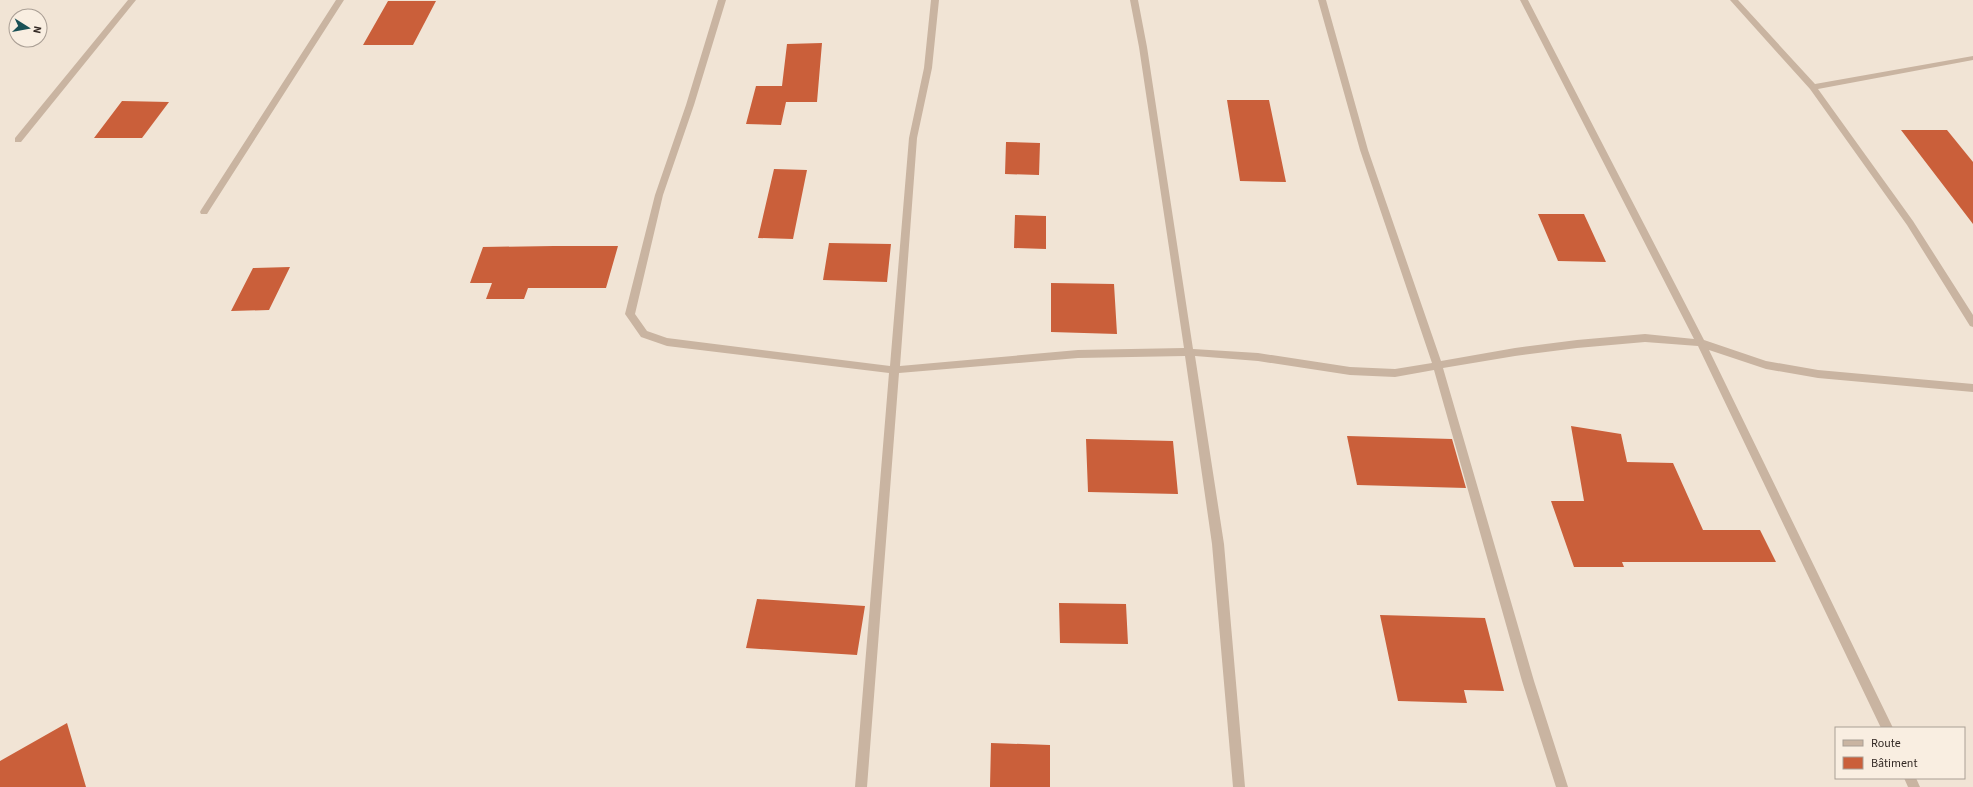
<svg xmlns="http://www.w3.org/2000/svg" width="1973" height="787" viewBox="0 0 1973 787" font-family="'Source Sans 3',sans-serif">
	<rect width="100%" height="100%" fill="#f1e4d5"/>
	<path fill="#ca5f3a" d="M 388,1 L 436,1 L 413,45 L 363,45 Z
		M 822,43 L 817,102 L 786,102 L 781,125 L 746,124 L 756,86 L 782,86 L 787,44 Z
		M 1227,100 L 1269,100 L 1286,182 L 1240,181 Z
		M 122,101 L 169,102 L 142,138 L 94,138 Z
		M 1901,130 L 1947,130 L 1973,162 L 1973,224 Z
		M 1006,142 L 1040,143 L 1039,175 L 1005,174 Z
		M 774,169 L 807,170 L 793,239 L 758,238 Z
		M 1538,214 L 1584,214 L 1606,262 L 1558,261 Z
		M 1015,215 L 1046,216 L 1046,249 L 1014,248 Z
		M 829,243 L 891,244 L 887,282 L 823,280 Z
		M 554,246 L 618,246 L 606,288 L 528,288 L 524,299 L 486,299 L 492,283 L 470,283 L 483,247 Z
		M 290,267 L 269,310 L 231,311 L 253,268 Z
		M 1051,283 L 1114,284 L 1117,334 L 1051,332 Z
		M 1571,426 L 1621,434 L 1627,462 L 1673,463 L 1703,530 L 1760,530 L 1776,562 L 1622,562 L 1624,567 L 1574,567 L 1551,501 L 1584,501 Z
		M 1347,436 L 1452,439 L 1466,488 L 1357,485 Z
		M 1086,439 L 1173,441 L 1178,494 L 1088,492 Z
		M 757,599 L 865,606 L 857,655 L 746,648 Z
		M 1059,603 L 1126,604 L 1128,644 L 1060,643 Z
		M 1380,615 L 1485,618 L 1504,691 L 1464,690 L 1467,703 L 1398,701 Z
		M 67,723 L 86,787 L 0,787 L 0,761 Z
		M 991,743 L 1050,745 L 1050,787 L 990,787 Z"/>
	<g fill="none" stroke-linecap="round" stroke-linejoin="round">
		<path fill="#c9b4a1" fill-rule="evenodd" d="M 128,0 L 136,0 L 21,142 L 15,142 L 15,138 Z
			M 336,0 L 344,0 L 207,214 L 201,214 L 200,212 L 201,210 Z
			M 718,0 L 726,0 L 694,105 L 663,195 L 635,314 L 647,331 L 667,338 L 890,366 L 909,138 L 924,68 L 931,0 L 939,0 L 932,68 L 917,138 L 900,366 L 1078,350 L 1184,348 L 1139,47 L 1130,0 L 1138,0 L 1147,47 L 1193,349 L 1258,353 L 1350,367 L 1395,369 L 1432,363 L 1360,150 L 1318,0 L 1326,0 L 1368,150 L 1441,361 L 1515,348 L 1577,340 L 1645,334 L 1694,339 L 1520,0 L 1528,0 L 1704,340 L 1766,361 L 1818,370 L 1973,384 L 1973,392 L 1818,378 L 1766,369 L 1709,350 L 1893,728 L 1881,728 L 1698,346 L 1645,342 L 1577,348 L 1515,356 L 1443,368 L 1534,681 L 1568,787 L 1556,787 L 1522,681 L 1434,370 L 1395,377 L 1350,375 L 1258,361 L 1195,356 L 1224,544 L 1245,787 L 1233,787 L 1212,544 L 1185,356 L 1078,358 L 899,373 L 867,787 L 855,787 L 889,373 L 667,346 L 641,337 L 625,314 L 655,195 L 686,105 Z
			M 1730,0 L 1738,0 L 1815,84 L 1973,56 L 1973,60 L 1818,89 L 1913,221 L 1973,315 L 1973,327 L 1970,326 L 1907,225 L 1810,89 Z
			M 1904,778 L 1916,778 L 1920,787 L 1908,787 Z"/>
	</g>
	<rect x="1835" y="727" width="130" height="52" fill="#f9eee1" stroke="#aa9f95"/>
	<rect x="1843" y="740" width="20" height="6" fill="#c9b4a1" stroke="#aa9f95"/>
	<text x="1871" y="747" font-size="12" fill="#332924">Route</text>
	<rect x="1843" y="757" width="20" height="12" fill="#ca5f3a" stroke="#aa9f95"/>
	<text x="1871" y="767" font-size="12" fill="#332924">Bâtiment</text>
	<g transform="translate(28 28) rotate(101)"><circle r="19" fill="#f9eee1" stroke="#aa9f95"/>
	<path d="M0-3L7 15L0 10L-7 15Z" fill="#195055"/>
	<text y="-6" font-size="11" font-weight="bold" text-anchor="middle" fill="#332924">N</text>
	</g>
</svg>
